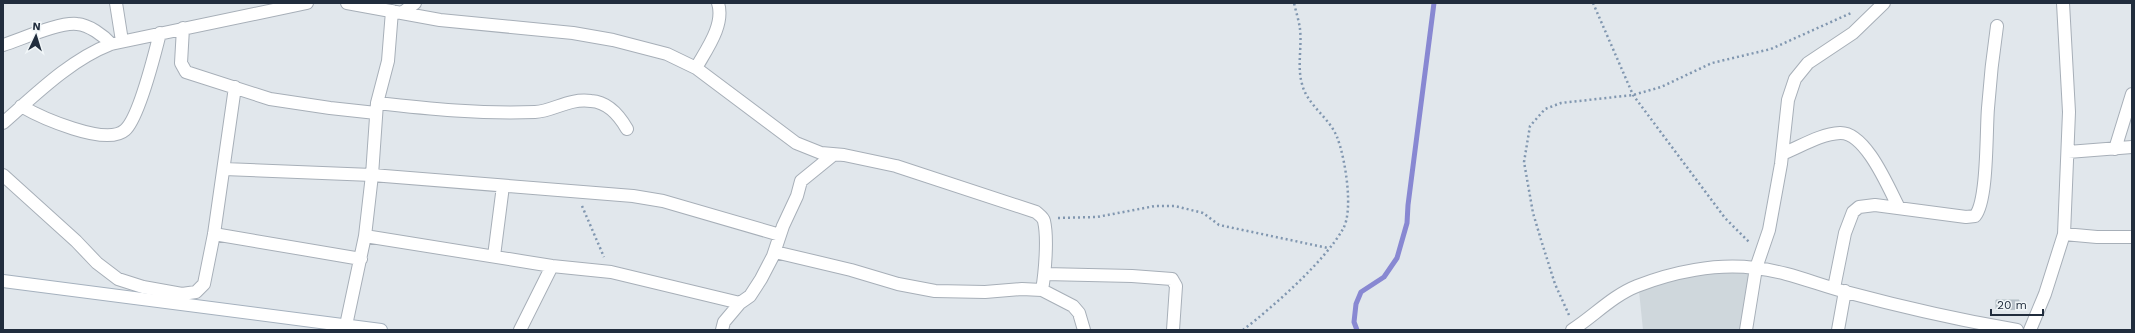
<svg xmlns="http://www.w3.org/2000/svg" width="2135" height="333" viewBox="0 0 2135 333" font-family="'Work Sans',sans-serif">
	<rect width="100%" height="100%" fill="#e1e7ec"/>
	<path fill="#cfd7dc" d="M 1751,264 L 1744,330 L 1643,330 L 1638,281 Z"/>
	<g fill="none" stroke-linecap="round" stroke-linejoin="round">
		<path stroke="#8888d2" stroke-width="5" d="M 1357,330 L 1354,322 L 1356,304 L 1361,292 L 1384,277 L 1397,258 L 1407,223 L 1408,205 L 1434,3"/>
	</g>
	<path fill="#b9c2ca" stroke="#b3bec5" d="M 1996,300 L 2019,300 L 2019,303 L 2023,303 L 2023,306 L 2019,306 L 2019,309 L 1996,310 Z"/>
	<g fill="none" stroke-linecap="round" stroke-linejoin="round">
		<g stroke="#a7afb8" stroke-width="14">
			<path id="street" d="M 116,3 L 122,41
				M 347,3 L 440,20 L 573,33 L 613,40 L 667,54 L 696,68 L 796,143 L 821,153 L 844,155 L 896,166 L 1036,212 C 1039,215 1043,217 1044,221 C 1048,238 1045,273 1042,290
				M 402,13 L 415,3
				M 183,28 L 181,63 L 186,72 L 270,99 L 330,108 L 376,113
				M 3,45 C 22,39 59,22 77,24 C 89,25 103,35 111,44
				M 696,68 C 706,50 725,25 718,3
				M 377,103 C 430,109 481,114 535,112 C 554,111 568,98 591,101 C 608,102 619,115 627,129
				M 21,106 C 40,117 106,147 125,130 C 139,118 155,53 160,33
				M 3,123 C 36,94 70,60 111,44 L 307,3
				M 2115,149 L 2132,94
				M 2068,152 L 2132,147
				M 1782,154 C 1800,147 1820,134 1840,133 C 1866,132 1889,189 1899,208
				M 224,169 L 372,175 L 633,196 L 663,201 L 780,235
				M 3,175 L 76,241 L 97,263 L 118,279 L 143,287 L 182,294 L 196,292 L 204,284 L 214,234 L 235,87
				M 214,234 L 361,259
				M 2064,234 L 2097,237 L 2132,237
				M 365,236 L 552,266 L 611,272 L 740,303
				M 775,252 L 851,270 L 898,284 L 935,291 L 985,292 L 1022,289 L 1042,290 L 1073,306 L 1079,313 L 1084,330
				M 494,256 L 503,186
				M 1045,274 L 1132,276 L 1172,279 L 1176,286 L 1173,330
				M 1834,288 L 1845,233 L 1853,212 L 1859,207 L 1875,205 L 1966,217 L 1975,216 C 1988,201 1986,130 1988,108 C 1990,80 1993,53 1997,26
				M 345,330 L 365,236 L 372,175 L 377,103 L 388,61 L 392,11
				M 520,330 L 552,266
				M 722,330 L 724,322 L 740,303 L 750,296 L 761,279 L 773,256 L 783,226 L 797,196 L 801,181 L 833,155
				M 1572,330 C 1594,316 1612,296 1637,286 C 1673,272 1716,263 1755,268 C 1786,271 1816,284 1846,292 C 1902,307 1959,320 2017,330
				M 1746,330 L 1756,268 L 1769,230 L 1781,164 L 1788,100 L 1795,79 L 1808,63 L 1853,33 L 1884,3
				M 1838,330 L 1845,291
				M 2030,330 L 2045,294 L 2064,234 L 2069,112 L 2063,3"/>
		</g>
		<g stroke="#a5b1be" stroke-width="14">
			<path id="secondary" d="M 3,281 L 381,330"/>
		</g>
		<path stroke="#8197b0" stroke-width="2.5" stroke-dasharray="2 3" stroke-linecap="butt" d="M 1593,3 L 1633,95 L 1725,218 L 1750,243
			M 582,206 L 604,257
			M 1058,218 L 1097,217 L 1155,206 L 1175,206 L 1203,213 L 1219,225 L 1328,248
			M 1569,315 L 1555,284 L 1542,243 L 1533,213 L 1524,162 L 1530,126 L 1545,109 L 1561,103 L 1633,95 L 1661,87 L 1712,63 L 1771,49 L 1851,13
			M 1243,330 C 1274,306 1324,262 1343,229 C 1354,210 1345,157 1337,137 C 1329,117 1307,105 1302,84 C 1297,67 1302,47 1300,29 C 1299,21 1296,12 1294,3"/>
		<use href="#street" stroke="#fff" stroke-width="12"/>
		<use href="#secondary" stroke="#fff" stroke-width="12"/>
	</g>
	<rect width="2135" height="333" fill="none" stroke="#212d3d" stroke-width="8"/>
	<g transform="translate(36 36) rotate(4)" stroke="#f1f6f8" stroke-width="3" paint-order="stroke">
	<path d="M0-3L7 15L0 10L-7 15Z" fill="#212d3d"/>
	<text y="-6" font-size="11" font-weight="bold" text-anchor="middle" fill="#212d3d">N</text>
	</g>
	<path d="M1991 309v6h52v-6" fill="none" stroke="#212d3d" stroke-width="2"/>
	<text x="1997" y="309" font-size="12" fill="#212d3d" stroke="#f1f6f8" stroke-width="3" paint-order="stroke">20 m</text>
</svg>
